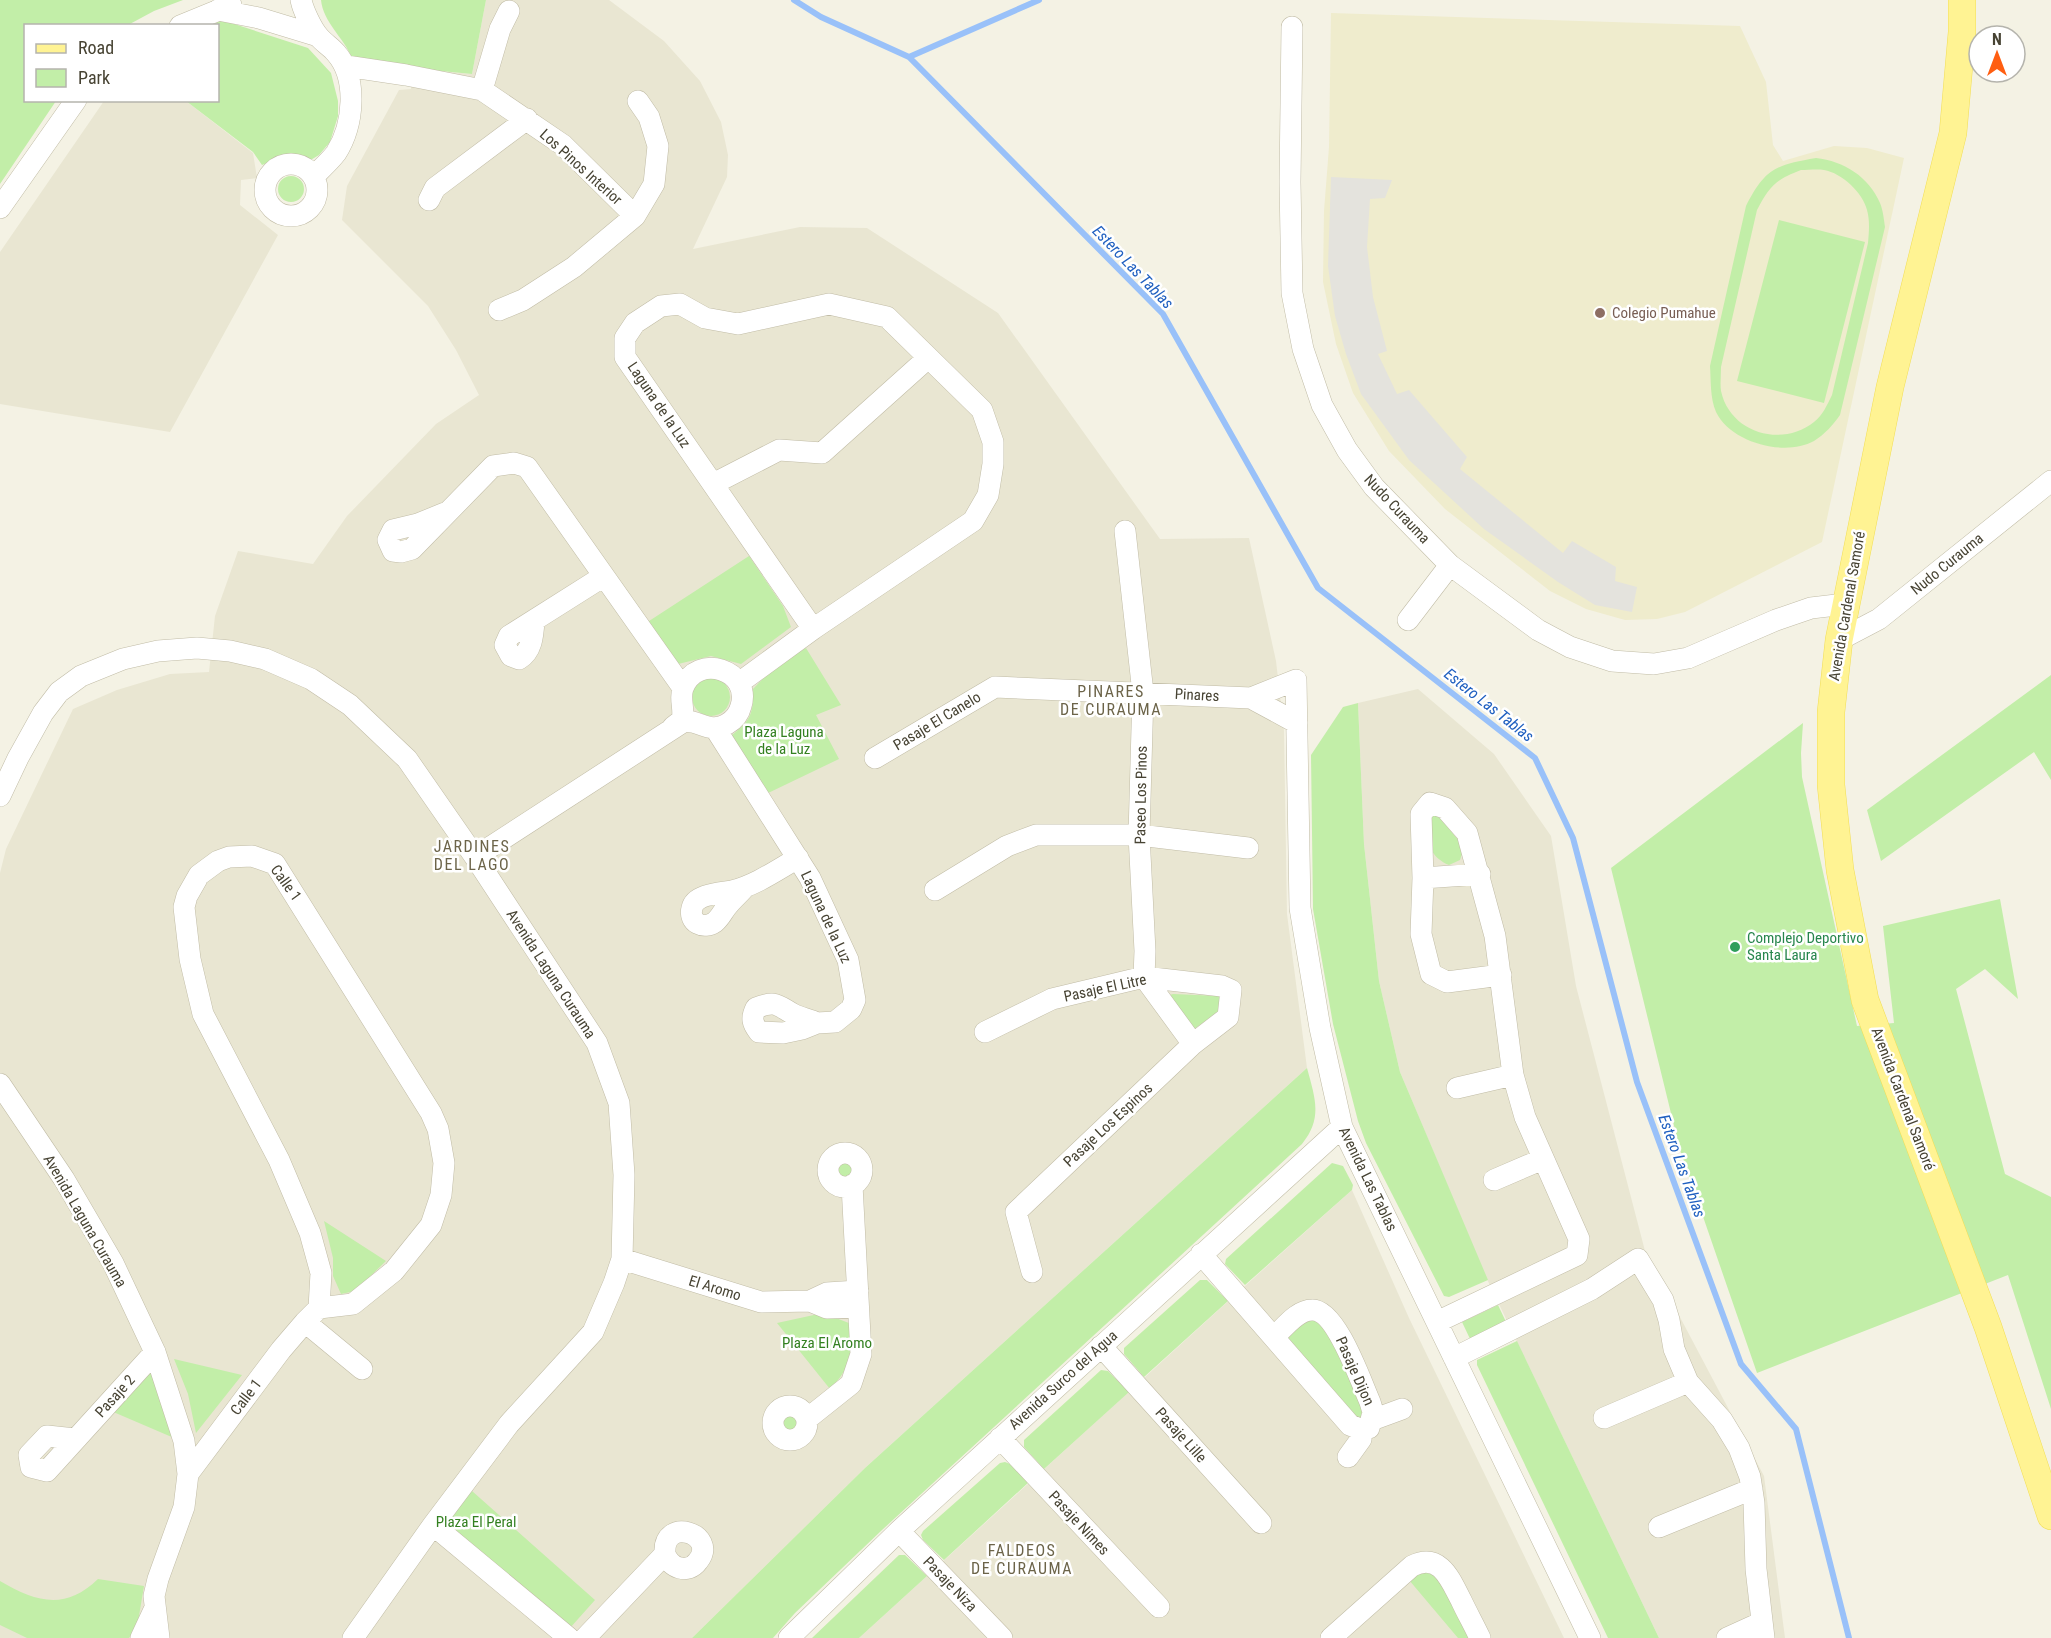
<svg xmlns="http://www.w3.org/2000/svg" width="2051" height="1638" viewBox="0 0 2051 1638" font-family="'Roboto Condensed',sans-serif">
	<rect width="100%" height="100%" fill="#f4f2e4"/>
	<path fill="#e9e6d2" d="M 486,0 L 609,0 L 664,41 L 700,81 L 721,122 L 728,155 L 727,177 L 693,249 L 800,227 L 867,228 L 998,313 L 1160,539 L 1249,538 L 1276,661 L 1279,687 L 1284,731 L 1287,914 L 1307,1068 L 865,1468 L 692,1638 L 0,1638 L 0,873 L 6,849 L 73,709 L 117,690 L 170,674 L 209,672 L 215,616 L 238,551 L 313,564 L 347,516 L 436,424 L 479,395 L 456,350 L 428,306 L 342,220 L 347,186 L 399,90 L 411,89 L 410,68 L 472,74 Z
		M 104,101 L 186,101 L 253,153 L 257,178 L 241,180 L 240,205 L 278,235 L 170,432 L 0,404 L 0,252 Z
		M 1418,689 L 1494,754 L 1551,836 L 1576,986 L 1645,1251 L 1764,1476 L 1785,1638 L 1659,1638 L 1485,1275 L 1400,1072 L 1379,981 L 1364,844 L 1358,703 Z
		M 1352,1190 L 1409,1318 L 1564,1638 L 859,1638 L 1236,1294 Z"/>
	<path fill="#efeccd" d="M 1331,13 L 1740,26 L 1766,82 L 1773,145 L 1783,161 L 1834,146 L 1867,148 L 1904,158 L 1822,542 L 1685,612 L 1657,619 L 1625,620 L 1586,609 L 1550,591 L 1445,509 L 1389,451 L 1353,393 L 1336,344 L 1323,282 L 1324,211 L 1329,147 Z"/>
	<path fill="#c2eea8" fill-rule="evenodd" d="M 0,0 L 183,0 L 154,11 L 128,25 L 26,26 L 26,100 L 56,101 L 0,184 Z
		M 321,0 L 486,0 L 472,74 L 410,68 L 352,58 C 344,38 323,22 321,0 Z
		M 222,20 L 308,48 L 331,73 L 338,101 L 338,116 L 330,142 L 319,155 L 309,161 L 279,158 L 262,165 L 253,152 L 186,101 L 218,100 L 218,26 L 211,25 Z
		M 1816,158 C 1844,161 1869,177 1880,203 C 1883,210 1884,220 1885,227 L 1840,415 C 1833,425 1825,434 1814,441 C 1785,457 1731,443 1716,412 C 1710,398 1711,381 1710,366 L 1746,206 C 1765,169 1775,165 1816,158 ZM 1801,170 C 1808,170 1817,169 1824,170 C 1842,173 1863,193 1867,210 C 1870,221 1869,231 1868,243 L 1832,395 C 1827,405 1823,415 1814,422 C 1782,448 1730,433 1721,391 C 1720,384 1721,375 1721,367 L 1757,210 C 1770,186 1775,180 1801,170 Z
		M278 189a13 13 0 1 1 26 0a13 13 0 1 1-26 0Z
		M 1779,220 L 1865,242 L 1824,403 L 1737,381 Z
		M 749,556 L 783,606 L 791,627 L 741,664 L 711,656 L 674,665 L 646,623 Z
		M 806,648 L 841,705 L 816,715 L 839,759 L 764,795 L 727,739 C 748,722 754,718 753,689 L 775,666 Z
		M 2051,675 L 2051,780 L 2034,752 L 1881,861 L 1867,810 Z
		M692 697a19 19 0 1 1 38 0a19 19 0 1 1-38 0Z
		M 1358,703 L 1364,844 L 1379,981 L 1400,1072 L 1488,1280 L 1449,1297 L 1444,1296 L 1366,1143 L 1358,1121 L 1333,1024 L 1313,909 L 1311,755 L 1343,707 Z
		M 1803,723 L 1801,753 L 1802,777 L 1857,1026 L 1894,1023 L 1883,926 L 2000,899 L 2018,999 L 1985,969 L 1956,989 L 2005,1174 L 2051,1197 L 2051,1409 L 2008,1275 L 1757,1373 L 1680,1150 L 1611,868 Z
		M 1436,813 L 1464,847 L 1460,860 L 1449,865 C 1425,854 1430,841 1430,818 Z
		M 1173,994 L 1219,996 L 1222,999 L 1217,1013 L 1194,1029 L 1170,995 Z
		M 1307,1068 C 1315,1098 1323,1118 1302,1144 L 882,1530 L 795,1613 L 773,1638 L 692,1638 L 865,1468 Z
		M834 1169a11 11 0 1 1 22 0a11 11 0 1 1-22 0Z
		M 1332,1163 L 1343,1166 L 1353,1185 L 1352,1190 L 1245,1285 L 1225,1264 L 1226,1259 Z
		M 324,1221 L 386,1261 L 355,1291 L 341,1294 L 333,1276 L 333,1258 Z
		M 1200,1280 L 1207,1280 L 1228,1301 L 1144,1377 L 1124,1354 L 1124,1348 Z
		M 1498,1305 L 1507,1324 L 1471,1341 L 1462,1322 Z
		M 823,1313 L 854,1325 C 854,1352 850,1369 830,1389 L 777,1323 Z
		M 1316,1319 L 1329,1332 L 1366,1414 L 1359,1419 L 1287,1341 L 1287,1336 L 1304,1321 Z
		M 1517,1341 L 1659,1638 L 1608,1638 L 1477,1365 L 1477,1360 Z
		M 174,1359 L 242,1375 L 196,1433 L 188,1394 Z
		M 150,1364 L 174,1438 L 111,1411 Z
		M 1101,1370 L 1108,1371 L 1129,1392 L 1044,1469 L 1024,1447 L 1024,1440 Z
		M779 1423a11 11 0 1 1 22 0a11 11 0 1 1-22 0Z
		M 1005,1462 L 1010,1464 L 1029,1482 L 944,1560 L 923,1540 L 921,1535 L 923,1531 L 1000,1463 Z
		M 472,1491 L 595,1600 L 570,1628 L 445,1523 Z
		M 899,1555 L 905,1555 L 927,1576 L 859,1638 L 812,1638 Z
		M 1423,1570 L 1437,1573 L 1470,1638 L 1458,1638 L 1409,1580 Z
		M 98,1579 L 144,1586 L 137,1628 L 129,1638 L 27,1638 L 0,1625 L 0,1581 C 36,1602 65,1611 98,1579 Z"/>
	<path fill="#e4e3dd" d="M 1331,177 L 1392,180 L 1385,198 L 1370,199 L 1367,247 L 1373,297 L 1387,351 L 1378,354 L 1397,394 L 1409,390 L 1467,457 L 1460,469 L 1563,553 L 1572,541 L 1616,567 L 1615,581 L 1637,587 L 1632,612 L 1595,605 L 1558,582 L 1484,529 L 1409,460 L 1361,394 L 1346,354 L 1335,316 L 1328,266 Z"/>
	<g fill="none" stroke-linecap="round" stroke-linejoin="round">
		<path stroke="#99c1f9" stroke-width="6" d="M 794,0 L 821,17 L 909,57 L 1163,314 L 1318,588 L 1535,758 L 1573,838 L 1637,1082 L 1741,1364 L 1796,1429 L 1849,1638
			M 909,57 L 1039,0"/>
		<g stroke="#c1bca6" stroke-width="22">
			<path id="minor" d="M 301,0 C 303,10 312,29 319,37 C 324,43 331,47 336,53 C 358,78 354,125 336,153 C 330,161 321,169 314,176
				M 218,10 L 259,18 L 318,36
				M 180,26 L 231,5
				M 1292,27 L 1290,182 L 1292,293 L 1303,349 L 1322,405 L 1347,450 L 1374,487 L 1450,565 L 1538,630 L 1570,647 L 1612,661 L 1654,664 L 1688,658 L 1776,620 L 1811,608 L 1845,604
				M 346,66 L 406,75 L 482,90 L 563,145 L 635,216
				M 482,90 L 500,29 L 509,11
				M265 190a26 26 0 1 1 52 0a26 26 0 1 1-52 0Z
				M 429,200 L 435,188 L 527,119
				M 0,208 L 76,100
				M 499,310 L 523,300 L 574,267 L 635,216 L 654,184 L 658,146 L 649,117 L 638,101
				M 713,484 L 779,450 L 822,453 L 928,358
				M 445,513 L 418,524 L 393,530 L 388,540 L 393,551 L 401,552 L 412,549 L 493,466 L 514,463 L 527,467 L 683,688
				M 1125,531 L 1143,693 L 1139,835 L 1145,951 L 1144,977 L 1193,1044
				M 1408,620 L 1450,565
				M 534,621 C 533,636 532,651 519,659 L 511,656 L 505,645 L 509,636 L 604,576
				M 1839,640 L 1879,619 L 2051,481
				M 739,683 L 813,629 L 973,521 L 988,495 L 993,464 L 993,442 L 982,410 L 887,317 L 829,304 L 738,324 L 705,318 L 680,304 L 661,306 L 635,323 L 625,338 L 625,357 L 813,629
				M 1251,698 L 1297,723
				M 715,728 L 810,878 L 848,960 L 855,1000 L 851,1009 L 835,1022 L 817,1023 L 802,1029 L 783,1033 L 759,1032 C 752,1023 751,1018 756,1008 C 776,1000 777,1005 793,1014 C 800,1018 810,1019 817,1023
				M 875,758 L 995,687 L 1251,698 L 1296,680 L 1300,908 L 1320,1028 L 1342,1127 L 1590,1638
				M 0,796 L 18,758 L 43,713 L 59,692 L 81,676 L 123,659 L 158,651 L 197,648 L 230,651 L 265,659 L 311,679 L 350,705 L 407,759 L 475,857 L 597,1043 L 619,1103 L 624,1175 L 622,1259 L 614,1283 L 593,1332 L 509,1424 L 433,1525 L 353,1638
				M 475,857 L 683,722 C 698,718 708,735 727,724 C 734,720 739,714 741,706 C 752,670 697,652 683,688 C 679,699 685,709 682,720 L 673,727
				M 1423,878 L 1480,874
				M 745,887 C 740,893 734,898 729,904 C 724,909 721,917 715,922 C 704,930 688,923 692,908 C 695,894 721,893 732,891 C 756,885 777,870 798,858
				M 935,890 L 1007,846 L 1036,835 L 1139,835 L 1248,848
				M 985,1032 L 1052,999 L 1144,977 L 1222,986 L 1231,990 L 1228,1017 L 1193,1044 L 1016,1212 L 1032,1272
				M 0,1084 L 64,1179 L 113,1263 L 155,1352 L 184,1441 L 188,1474 L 184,1507 L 158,1579 L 154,1596 L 159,1638
				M 1457,1088 L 1513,1075
				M828 1170a17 17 0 1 1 34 0a17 17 0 1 1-34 0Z
				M 1494,1180 L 1543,1159
				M 1201,1254 L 1350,1425 L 1362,1430 L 1369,1428 L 1373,1412 L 1370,1402 C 1361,1382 1336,1309 1312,1310 C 1297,1310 1284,1328 1274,1337
				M 622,1259 L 761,1302 L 810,1301 L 827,1293 L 858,1291
				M 810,1301 L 827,1308 L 858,1307
				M 305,1322 L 362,1369
				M 1437,1322 L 1577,1255 L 1579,1239 L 1525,1117 L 1513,1075 L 1495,936 L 1467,833 L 1445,808 L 1430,803 L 1421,814 L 1423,878 L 1421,934 L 1431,974 L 1447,982 L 1501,975
				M 1101,1346 L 1261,1523
				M 1454,1358 L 1592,1289 L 1638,1259 L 1663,1300 L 1669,1320 L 1674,1349 L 1688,1382 L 1722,1420 L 1739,1448 L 1750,1477 L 1754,1503 L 1756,1569 L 1764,1638
				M773 1423a17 17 0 1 1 34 0a17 17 0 1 1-34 0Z
				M 1604,1418 L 1688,1382
				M 807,1419 L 851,1384 L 861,1354 L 852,1185
				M 1372,1420 L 1402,1409
				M 1000,1438 L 1159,1607
				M 75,1439 L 47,1436 L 29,1455 L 31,1467 L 47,1471 L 155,1352
				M 1348,1457 L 1361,1439 L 1362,1430
				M 188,1474 L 281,1350 L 305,1322 L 319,1308 L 353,1304 L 394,1271 L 431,1225 L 441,1195 L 444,1163 L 438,1129 L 431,1113 L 275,864 L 252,856 L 229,857 L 218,861 L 199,875 L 187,896 L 184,907 L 190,959 L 203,1014 L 279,1160 L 310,1233 L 321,1273 L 319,1308
				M 433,1525 L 569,1638
				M 1659,1527 L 1752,1489
				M 899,1531 L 1002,1638
				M 141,1638 L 155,1608
				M 585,1638 L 665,1554 C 662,1515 719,1534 698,1561 C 688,1575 670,1568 665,1554
				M 789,1638 L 899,1531 L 1342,1127
				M 1331,1638 L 1412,1566 C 1440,1552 1450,1579 1461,1600 C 1467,1613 1474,1625 1480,1638
				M 1727,1638 L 1760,1623"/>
		</g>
		<g stroke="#f2de55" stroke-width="28">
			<path id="major" d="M 1962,0 L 1962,32 L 1953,133 L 1890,387 L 1839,640 L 1831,712 L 1831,785 L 1840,870 L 1865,1000 L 1988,1327 L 2051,1516"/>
		</g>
		<use href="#minor" stroke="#fff" stroke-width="21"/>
		<use href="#major" stroke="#fff393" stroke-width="27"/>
	</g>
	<circle fill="#8d6e63" stroke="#fff" stroke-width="2" cx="1600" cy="313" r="6"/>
	<circle fill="#2e9e5b" stroke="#fff" stroke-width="2" cx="1735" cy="947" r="6"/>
	<g text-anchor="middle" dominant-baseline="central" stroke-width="5" stroke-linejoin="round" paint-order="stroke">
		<g font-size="15" fill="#474333" stroke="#fff">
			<text transform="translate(581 167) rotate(42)">Los Pinos Interior</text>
			<text transform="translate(659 405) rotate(56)">Laguna de la Luz</text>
			<text transform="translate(1397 509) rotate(47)">Nudo Curauma</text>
			<text transform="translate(1947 564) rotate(-39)">Nudo Curauma</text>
			<text transform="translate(1847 606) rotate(-80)">Avenida Cardenal Samoré</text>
			<text transform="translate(1197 695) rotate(3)">Pinares</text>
			<text transform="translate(937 721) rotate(-31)">Pasaje El Canelo</text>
			<text transform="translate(1141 795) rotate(-89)">Paseo Los Pinos</text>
			<text transform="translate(286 883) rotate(54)">Calle 1</text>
			<text transform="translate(826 917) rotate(65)">Laguna de la Luz</text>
			<text transform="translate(551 974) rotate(57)">Avenida Laguna Curauma</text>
			<text transform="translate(1105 988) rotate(-12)">Pasaje El Litre</text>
			<text transform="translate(1903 1099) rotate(69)">Avenida Cardenal Samoré</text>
			<text transform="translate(1108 1125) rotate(-43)">Pasaje Los Espinos</text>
			<text transform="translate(1368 1179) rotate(64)">Avenida Las Tablas</text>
			<text transform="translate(85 1221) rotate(60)">Avenida Laguna Curauma</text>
			<text transform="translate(715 1288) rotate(17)">El Aromo</text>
			<text transform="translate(1355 1371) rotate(66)">Pasaje Dijon</text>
			<text transform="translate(1063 1380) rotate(-42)">Avenida Surco del Agua</text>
			<text transform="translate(115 1396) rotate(-48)">Pasaje 2</text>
			<text transform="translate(246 1397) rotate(-53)">Calle 1</text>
			<text transform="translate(1181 1435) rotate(48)">Pasaje Lille</text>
			<text transform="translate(1079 1523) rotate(47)">Pasaje Nimes</text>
			<text transform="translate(950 1584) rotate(46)">Pasaje Niza</text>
		</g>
		<g font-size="15" fill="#785e54" stroke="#fff" text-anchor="start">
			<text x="1612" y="313">Colegio Pumahue</text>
		</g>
		<g font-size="15" fill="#338020" stroke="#fff">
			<text x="784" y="732">Plaza Laguna<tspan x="784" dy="17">de la Luz</tspan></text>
			<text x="827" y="1343">Plaza El Aromo</text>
			<text x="476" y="1522">Plaza El Peral</text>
		</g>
		<g font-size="15" fill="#27864d" stroke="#fff" text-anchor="start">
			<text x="1747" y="938">Complejo Deportivo<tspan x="1747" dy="17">Santa Laura</tspan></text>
		</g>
		<g font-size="16" font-style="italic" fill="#2060c0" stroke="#fff">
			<text transform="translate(1133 267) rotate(46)">Estero Las Tablas</text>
			<text transform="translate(1489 705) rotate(38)">Estero Las Tablas</text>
			<text transform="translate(1682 1166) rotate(70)">Estero Las Tablas</text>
		</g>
		<g font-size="16" letter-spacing="1.5" fill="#6c6449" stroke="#fff">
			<text x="1111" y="691">PINARES<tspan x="1111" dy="18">DE CURAUMA</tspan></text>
			<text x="472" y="846">JARDINES<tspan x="472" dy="18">DEL LAGO</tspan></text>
			<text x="1022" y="1550">FALDEOS<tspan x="1022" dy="18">DE CURAUMA</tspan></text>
		</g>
	</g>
	<rect x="24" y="24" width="195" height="78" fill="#ffffff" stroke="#b5b4ad" stroke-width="1.5"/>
	<rect x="36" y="44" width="30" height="9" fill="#fff393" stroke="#b5b4ad" stroke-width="1.5"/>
	<text x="78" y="54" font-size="18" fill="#474333">Road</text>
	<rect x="36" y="69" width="30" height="18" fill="#c2eea8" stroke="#b5b4ad" stroke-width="1.5"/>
	<text x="78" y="84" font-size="18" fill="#474333">Park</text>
	<g transform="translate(1997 54)"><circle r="28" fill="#ffffff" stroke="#b5b4ad" stroke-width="1.5"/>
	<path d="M0-4.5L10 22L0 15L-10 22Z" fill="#ff5e11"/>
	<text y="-9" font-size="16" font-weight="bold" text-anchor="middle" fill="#474333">N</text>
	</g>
</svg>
